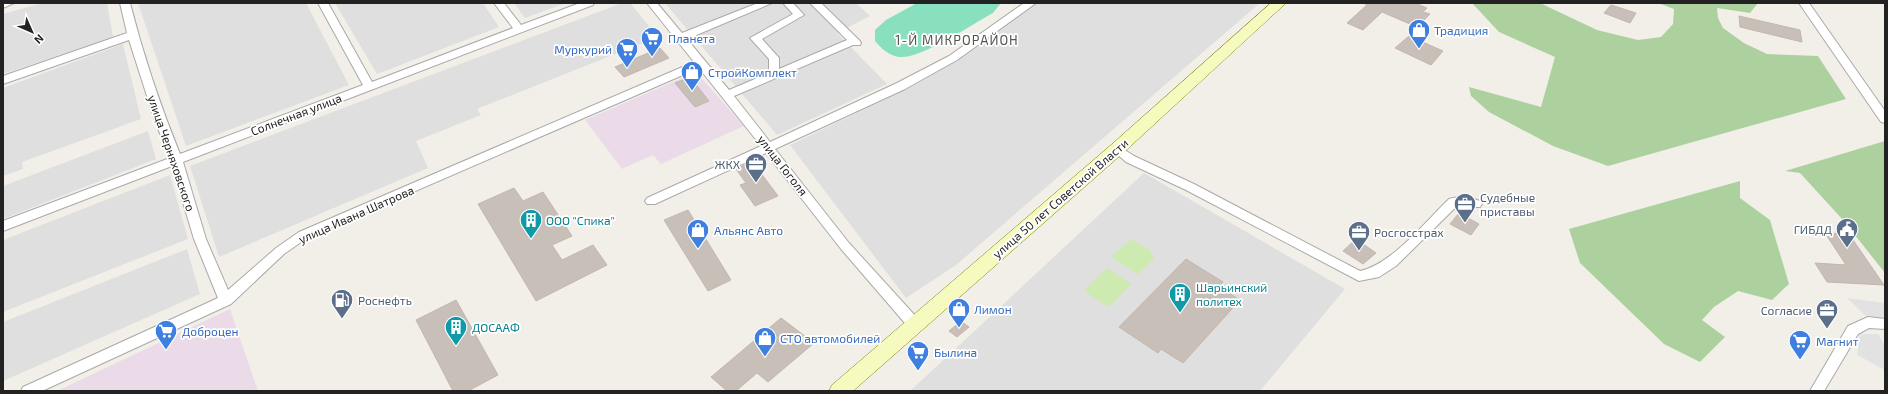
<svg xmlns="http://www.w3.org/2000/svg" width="1888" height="394" viewBox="0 0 1888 394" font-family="'Exo 2',sans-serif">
	<rect width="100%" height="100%" fill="#f2efe9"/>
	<path fill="#e0dfdf" d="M 42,3 L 107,3 L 113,37 L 3,74 L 3,14 Z
		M 138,3 L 306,3 L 349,85 L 186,146 Z
		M 335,3 L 483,3 L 499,27 L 377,74 Z
		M 514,3 L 566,3 L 525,18 Z
		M 622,3 L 630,3 L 658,37 L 477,109 L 481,115 L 416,141 L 428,168 L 219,257 L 190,166 Z
		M 665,3 L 856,3 L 870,16 L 837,33 L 887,84 L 777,135 Z
		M 1036,3 L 1260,3 L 956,265 L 906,298 L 790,145 L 913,86 L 959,59 Z
		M 123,44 L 141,119 L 22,162 L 23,169 L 3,176 L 3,88 Z
		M 148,131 L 156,159 L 3,219 L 3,186 Z
		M 1144,173 L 1345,289 L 1260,391 L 910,391 Z
		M 170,175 L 188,239 L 3,312 L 3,240 Z
		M 187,249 L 200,294 L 3,381 L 3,322 Z"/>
	<path fill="#ebdbe8" d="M 696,72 L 744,126 L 661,164 L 653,155 L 622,169 L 585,120 Z
		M 230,309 L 258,391 L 57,391 Z"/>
	<path fill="#cdebb0" d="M 1131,239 L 1150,250 L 1154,259 L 1138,274 L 1111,257 Z
		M 1107,268 L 1132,284 L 1109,307 L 1084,291 Z"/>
	<path fill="#add19e" d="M 1472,3 L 1540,3 L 1597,30 L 1638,40 L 1661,37 L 1673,24 L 1674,9 L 1658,3 L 1758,3 L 1750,13 L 1717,8 L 1718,18 L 1723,28 L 1744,43 L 1767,54 L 1818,56 L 1846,99 L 1608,166 L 1553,146 L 1489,112 L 1471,96 L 1469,87 L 1541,107 L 1555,57 L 1499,32 Z
		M 1885,141 L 1885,273 L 1843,220 L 1800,173 L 1785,171 Z
		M 1740,181 L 1740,198 L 1770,220 L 1789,284 L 1772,300 L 1738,291 L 1714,307 L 1702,320 L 1725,337 L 1700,362 L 1664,344 L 1580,263 L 1569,229 Z"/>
	<path fill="#88e0be" d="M 917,3 L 1001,3 L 993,13 C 972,24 922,59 899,57 C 889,56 881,48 875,41 L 875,30 L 886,20 Z"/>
	<path fill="#e2e2e2" d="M 1847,298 L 1885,303 L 1885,320 L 1867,317 Z
		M 1860,334 L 1878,334 L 1885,346 L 1885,370 L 1857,355 Z"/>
	<path fill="#c7bfb8" stroke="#c4b6ab" d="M 1363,3 L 1415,3 L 1427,8 L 1423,12 L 1430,14 L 1417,27 L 1382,12 L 1363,30 L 1347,23 L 1367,5 Z
		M 1611,5 L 1636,13 L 1630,23 L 1604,13 Z
		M 1739,16 L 1800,30 L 1802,42 L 1740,27 Z
		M 1409,36 L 1443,51 L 1431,65 L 1395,48 Z
		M 660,48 L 669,58 L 624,77 L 615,67 Z
		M 690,77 L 709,101 L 695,107 L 675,83 Z
		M 752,161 L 778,196 L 755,206 L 740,185 L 746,183 L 736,169 Z
		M 514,188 L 523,201 L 543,192 L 572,236 L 552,245 L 562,260 L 593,245 L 607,265 L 536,301 L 478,204 Z
		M 688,210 L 731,280 L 708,291 L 664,220 Z
		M 1459,213 L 1479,224 L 1471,235 L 1450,224 Z
		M 1825,233 L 1849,234 L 1884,285 L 1827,282 L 1815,263 L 1846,265 Z
		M 1356,239 L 1376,253 L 1363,264 L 1343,251 Z
		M 1186,259 L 1223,282 L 1219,287 L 1240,300 L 1183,363 L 1161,349 L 1158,353 L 1119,327 Z
		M 456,300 L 498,375 L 468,391 L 453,391 L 416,320 Z
		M 781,318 L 814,343 L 768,382 L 757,373 L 736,391 L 727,391 L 711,377 Z
		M 961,321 L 969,327 L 957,337 L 949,331 Z"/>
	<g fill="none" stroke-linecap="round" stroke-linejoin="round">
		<g stroke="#a9a9a9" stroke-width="2">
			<path id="street" d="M 3,3 L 14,3 L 3,8 Z
				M 120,3 L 130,3 C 143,54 160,105 180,154 L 363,85 L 318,3 L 328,3 L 372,82 L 513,28 L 494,3 L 504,3 L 521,25 L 580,3 L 594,3 L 593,5 L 183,162 L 206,239 L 228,290 L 276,248 L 299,232 L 694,62 L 647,3 L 657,3 L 682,33 L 758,3 L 772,3 L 687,39 L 729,90 L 769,73 L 769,59 L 750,38 L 793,14 L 783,3 L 793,3 L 804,15 L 762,39 L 779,58 L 779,69 L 847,40 L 810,3 L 821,3 L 860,41 L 861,43 L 860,45 L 853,45 L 734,96 L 770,142 L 897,83 L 949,56 L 1024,3 L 1036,3 L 957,60 L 905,89 L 775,149 L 849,243 L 920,321 L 922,325 L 920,329 L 915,330 L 910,329 L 841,249 L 766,153 L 655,204 L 647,204 L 645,201 L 647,198 L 761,146 L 699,68 L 307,238 L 284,254 L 231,304 L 42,391 L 21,391 L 23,387 L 218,298 L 194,239 L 172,166 L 3,231 L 3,221 L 170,158 L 155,121 L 129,40 L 3,84 L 3,76 L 127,33 Z
				M 1799,3 L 1809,3 L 1885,111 L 1885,123 L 1881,122 Z
				M 1117,145 L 1134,156 L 1194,184 L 1360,271 C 1392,264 1425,222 1449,199 C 1458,196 1471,198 1480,201 L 1482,204 L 1480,207 L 1456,207 L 1396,266 L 1379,277 L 1359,281 L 1186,190 L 1126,162 L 1111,149 Z
				M 1868,317 L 1885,319 L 1885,329 L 1869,328 L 1858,334 L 1824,391 L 1810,391 L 1848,326 Z"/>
		</g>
		<g stroke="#707d05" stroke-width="1">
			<path id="secondary" d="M 1271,3 L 1286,3 L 1123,153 L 853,391 L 829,391 L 832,385 L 1111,145 Z"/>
		</g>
		<use href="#street" fill="#fff" fill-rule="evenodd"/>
		<use href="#secondary" fill="#f7fabf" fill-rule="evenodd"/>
	</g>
	<defs>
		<g id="shop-pin" transform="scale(1.15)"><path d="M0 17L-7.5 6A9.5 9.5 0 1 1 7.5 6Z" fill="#3f7fe0" stroke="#fff"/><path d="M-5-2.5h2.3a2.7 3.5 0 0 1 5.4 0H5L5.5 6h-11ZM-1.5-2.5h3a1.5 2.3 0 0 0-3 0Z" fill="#fff"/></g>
		<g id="supermarket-pin" transform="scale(1.15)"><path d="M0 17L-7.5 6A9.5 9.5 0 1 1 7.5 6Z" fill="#3f7fe0" stroke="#fff"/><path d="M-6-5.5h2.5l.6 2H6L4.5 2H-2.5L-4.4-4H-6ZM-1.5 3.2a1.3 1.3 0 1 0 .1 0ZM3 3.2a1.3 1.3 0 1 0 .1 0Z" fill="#fff"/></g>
		<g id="office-pin" transform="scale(1.15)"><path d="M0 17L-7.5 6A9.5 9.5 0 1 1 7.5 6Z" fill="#5c6f8a" stroke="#fff"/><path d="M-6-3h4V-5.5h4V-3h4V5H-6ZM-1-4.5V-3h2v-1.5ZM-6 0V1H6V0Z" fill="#fff"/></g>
		<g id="building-pin" transform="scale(1.15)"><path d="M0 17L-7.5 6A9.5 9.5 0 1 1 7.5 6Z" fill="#0f9aa8" stroke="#fff"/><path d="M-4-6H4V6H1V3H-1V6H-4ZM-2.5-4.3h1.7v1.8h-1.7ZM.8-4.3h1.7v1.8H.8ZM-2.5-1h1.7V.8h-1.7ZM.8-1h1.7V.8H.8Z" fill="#fff"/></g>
		<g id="civic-pin" transform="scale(1.15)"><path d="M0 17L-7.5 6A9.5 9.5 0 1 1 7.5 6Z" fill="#5c6f8a" stroke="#fff"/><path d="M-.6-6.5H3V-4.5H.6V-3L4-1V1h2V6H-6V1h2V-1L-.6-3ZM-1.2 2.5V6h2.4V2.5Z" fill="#fff"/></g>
		<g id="fuel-pin" transform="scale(1.15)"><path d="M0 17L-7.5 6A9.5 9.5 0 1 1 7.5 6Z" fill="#5c6f8a" stroke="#fff"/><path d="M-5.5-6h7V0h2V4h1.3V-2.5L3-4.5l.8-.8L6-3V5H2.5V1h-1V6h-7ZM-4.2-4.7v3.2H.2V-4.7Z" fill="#fff"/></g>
	</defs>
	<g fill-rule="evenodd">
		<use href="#shop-pin" x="1419" y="30"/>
		<use href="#supermarket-pin" x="652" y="38"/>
		<use href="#supermarket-pin" x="627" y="49"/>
		<use href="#shop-pin" x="692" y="72"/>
		<use href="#office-pin" x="756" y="164"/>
		<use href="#office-pin" x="1465" y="204"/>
		<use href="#building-pin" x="531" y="220"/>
		<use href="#civic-pin" x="1847" y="229"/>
		<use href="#shop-pin" x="698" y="230"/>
		<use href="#office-pin" x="1359" y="232"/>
		<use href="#building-pin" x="1180" y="294"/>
		<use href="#fuel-pin" x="342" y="300"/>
		<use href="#shop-pin" x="959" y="309"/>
		<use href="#office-pin" x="1827" y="310"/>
		<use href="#building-pin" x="456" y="327"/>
		<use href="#supermarket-pin" x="166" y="331"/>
		<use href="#shop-pin" x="765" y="338"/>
		<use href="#supermarket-pin" x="1800" y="341"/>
		<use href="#supermarket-pin" x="918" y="352"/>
	</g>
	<g text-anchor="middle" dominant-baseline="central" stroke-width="3.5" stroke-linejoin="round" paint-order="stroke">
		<g font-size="12" fill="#366cbe" stroke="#fff" text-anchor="start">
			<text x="1434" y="30">Традиция</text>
			<text x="668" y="38">Планета</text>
			<text x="612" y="49" text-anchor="end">Муркурий</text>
			<text x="708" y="72">СтройКомплект</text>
			<text x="714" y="230">Альянс Авто</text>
			<text x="974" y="309">Лимон</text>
			<text x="182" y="331">Доброцен</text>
			<text x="780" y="338">СТО автомобилей</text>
			<text x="1816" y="341">Магнит</text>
			<text x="934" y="352">Былина</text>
		</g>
		<g font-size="12" fill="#222" stroke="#fff">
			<text transform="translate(296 114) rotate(-21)">Солнечная улица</text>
			<text transform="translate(172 153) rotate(71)">улица Черняховского</text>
			<text transform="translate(783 165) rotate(52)">улица Гоголя</text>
			<text transform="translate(1060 198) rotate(-41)">улица 50 лет Советской Власти</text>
			<text transform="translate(356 214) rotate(-24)">улица Ивана Шатрова</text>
		</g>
		<g font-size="12" fill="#4e5e75" stroke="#fff" text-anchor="end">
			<text x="740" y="164">ЖКХ</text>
			<text x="1480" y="197" text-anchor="start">Судебные<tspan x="1480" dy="14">приставы</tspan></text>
			<text x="1832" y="229">ГИБДД</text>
			<text x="1374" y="232" text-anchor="start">Росгосстрах</text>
			<text x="358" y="300" text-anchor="start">Роснефть</text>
			<text x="1812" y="310">Согласие</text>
		</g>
		<g font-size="12" fill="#0d838f" stroke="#fff" text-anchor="start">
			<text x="546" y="220">ООО "Спика"</text>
			<text x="1196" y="287">Шарьинский<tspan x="1196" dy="14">политех</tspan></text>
			<text x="472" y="327">ДОСААФ</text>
		</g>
		<g font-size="13" letter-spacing="1" fill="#555" stroke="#fff">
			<text x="957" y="40">1-Й МИКРОРАЙОН</text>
		</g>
	</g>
	<rect width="1888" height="394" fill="none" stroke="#222222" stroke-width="8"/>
	<g transform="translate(32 32) rotate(135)" stroke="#ffffff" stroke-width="3" paint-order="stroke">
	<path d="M0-3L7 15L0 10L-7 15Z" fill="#222222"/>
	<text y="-6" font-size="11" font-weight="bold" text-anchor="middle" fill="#222222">N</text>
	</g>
</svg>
